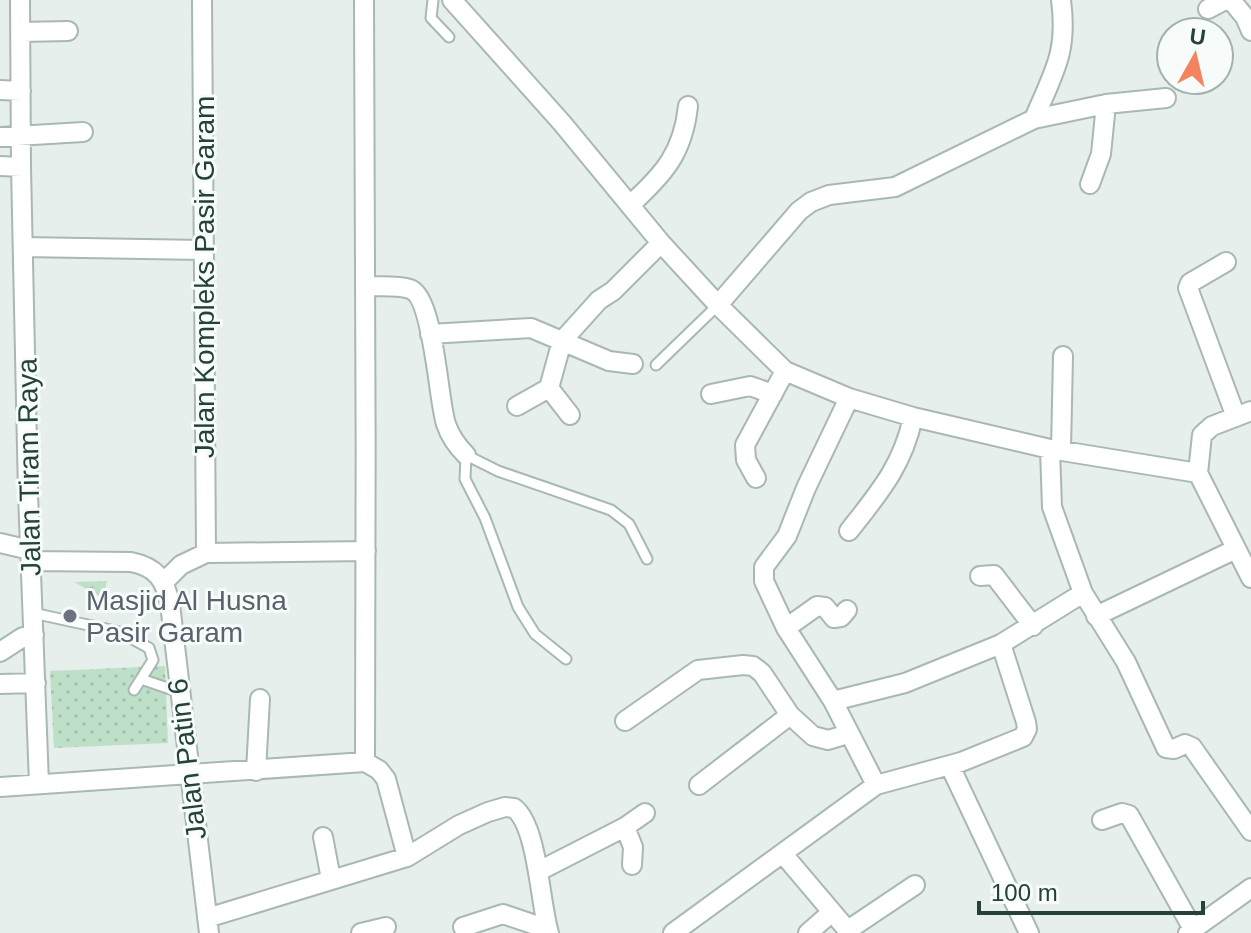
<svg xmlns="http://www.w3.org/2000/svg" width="1251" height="933" viewBox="0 0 1251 933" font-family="Helvetica,sans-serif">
	<defs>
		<pattern id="park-dots" width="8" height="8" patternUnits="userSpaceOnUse" patternTransform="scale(2)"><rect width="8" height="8" fill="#bfe0c8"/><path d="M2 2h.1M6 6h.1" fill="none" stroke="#a4c1ad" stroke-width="1.8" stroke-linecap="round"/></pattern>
	</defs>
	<rect width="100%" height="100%" fill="#e6efeb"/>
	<path fill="url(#park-dots)" d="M 107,581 L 103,598 L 74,582 Z
		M 165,666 L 168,743 L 54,748 L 50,671 Z"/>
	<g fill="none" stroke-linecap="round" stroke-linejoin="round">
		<g stroke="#a8b8b2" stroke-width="13">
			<path id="lane" d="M 433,0 L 431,18 L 449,37
				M 656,365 L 718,305
				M 33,613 L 120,632 L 149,648 L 153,660 L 134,690
				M 566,659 L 535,634 L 518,607 L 485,518 L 465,479 L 466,455 L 498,471 L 611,510 L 629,524 L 647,559
				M 141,679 L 179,692"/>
		</g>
		<g stroke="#a8b8b2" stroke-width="22">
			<path id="street" d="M 20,0 L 21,167 L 28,494 L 39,784
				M 202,0 L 206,553
				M 364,0 C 366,254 366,508 365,762
				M 452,0 L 562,123 L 661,243 L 718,305 L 785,371 L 849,398 L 913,417 L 1050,449 L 1198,473
				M 1231,0 L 1245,17 L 1251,31
				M 1208,9 L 1225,0
				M 21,32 L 68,31
				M 0,90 L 21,91
				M 1034,119 C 1054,71 1068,53 1061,0
				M 0,137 L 83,132
				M 0,166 L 21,167
				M 1090,184 L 1101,154 L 1106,104
				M 630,205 C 664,174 683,153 688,106
				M 23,247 L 203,250
				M 1226,262 L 1190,283 L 1188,288 L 1236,417
				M 367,286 C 380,287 397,285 410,289 C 434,297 438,400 446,424 C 450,436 457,446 466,455
				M 718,305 L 799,211 L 811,202 L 829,195 L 895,187 L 1034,119 L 1106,104 L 1166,98
				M 430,334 L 531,328 L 609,361 L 633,364
				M 549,388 L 570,415
				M 711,394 L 750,386 L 773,394
				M 849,398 L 806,488 L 787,536 L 764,567 L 764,581 L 786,628 L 833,701 L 876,785
				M 517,406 L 549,388 L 562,341 L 599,300 L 613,291 L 661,243
				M 1251,411 L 1212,426 L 1202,435 L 1198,473 L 1251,578
				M 1050,449 L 1052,507 L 1083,593 L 1126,662 L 1166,748 L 1174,749 L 1185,744 L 1192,747 L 1251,831
				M 1061,449 L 1063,356
				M 756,478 L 746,460 L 745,445 L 785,371
				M 849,531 C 879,493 903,465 913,417
				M 0,543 L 30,550
				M 31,561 L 131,562 C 156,567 165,579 170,604 L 209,933
				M 980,576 L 994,575 L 1033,626
				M 164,582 L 181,565 L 206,553 L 366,551
				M 1096,616 L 1236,549
				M 786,628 L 817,606 L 825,607 L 834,618 L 841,617 L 847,610
				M 0,652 L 23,637 L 34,635
				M 0,684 L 36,683
				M 833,701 L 905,683 L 1001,644
				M 625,721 L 698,670 L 743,665 L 753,666 L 762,673 L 790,715 L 813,736 L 828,740 L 848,734
				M 950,766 L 1029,933
				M 256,771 L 260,699
				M 699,785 L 790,715
				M 0,787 L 365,762 L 379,770 L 386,779 L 407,857
				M 1102,820 L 1122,813 L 1129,815 L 1193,929
				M 625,827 L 633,847 L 632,865
				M 323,837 L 331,879
				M 783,854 L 850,933
				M 539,871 L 625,827 L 645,813
				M 207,918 L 407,857 L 459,825 L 488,812 L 505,807 L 514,808 C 538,826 540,905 549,933
				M 463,927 L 503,914 L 547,929
				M 848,930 L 915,885
				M 361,933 L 386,927
				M 673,933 L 876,785 L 961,762 L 1023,737 L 1027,729 L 1026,722 L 1001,644 L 1083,593
				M 808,933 L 832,912
				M 1188,933 L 1251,888"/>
		</g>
		<use href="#lane" stroke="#fff" stroke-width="9"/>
		<use href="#street" stroke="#fff" stroke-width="18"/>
	</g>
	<circle fill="#6b7280" stroke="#f7fbf9" stroke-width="3" cx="70" cy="616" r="8"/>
	<g text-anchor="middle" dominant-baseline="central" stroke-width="6" stroke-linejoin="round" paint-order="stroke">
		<g font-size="28" fill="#24423a" stroke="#f7fbf9">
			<text transform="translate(204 277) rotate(-90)">Jalan Kompleks Pasir Garam</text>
			<text transform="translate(29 467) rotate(-91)">Jalan Tiram Raya</text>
			<text transform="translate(187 759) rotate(-97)">Jalan Patin 6</text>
		</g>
		<g font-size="28" fill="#5b616d" stroke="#f7fbf9" text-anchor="start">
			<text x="86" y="600">Masjid Al Husna<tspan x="86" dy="32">Pasir Garam</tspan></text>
		</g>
	</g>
	<g transform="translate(1195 56) rotate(8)"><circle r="38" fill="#f7fbf9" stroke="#a3b1ad" stroke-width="2"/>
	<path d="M0-6L14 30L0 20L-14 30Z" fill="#f4845f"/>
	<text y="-12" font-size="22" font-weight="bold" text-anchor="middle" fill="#24423a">U</text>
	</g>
	<path d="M979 901v12h224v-12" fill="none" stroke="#24423a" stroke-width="4"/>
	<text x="991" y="901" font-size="24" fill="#24423a" stroke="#f7fbf9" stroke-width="6" paint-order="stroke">100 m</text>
</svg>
